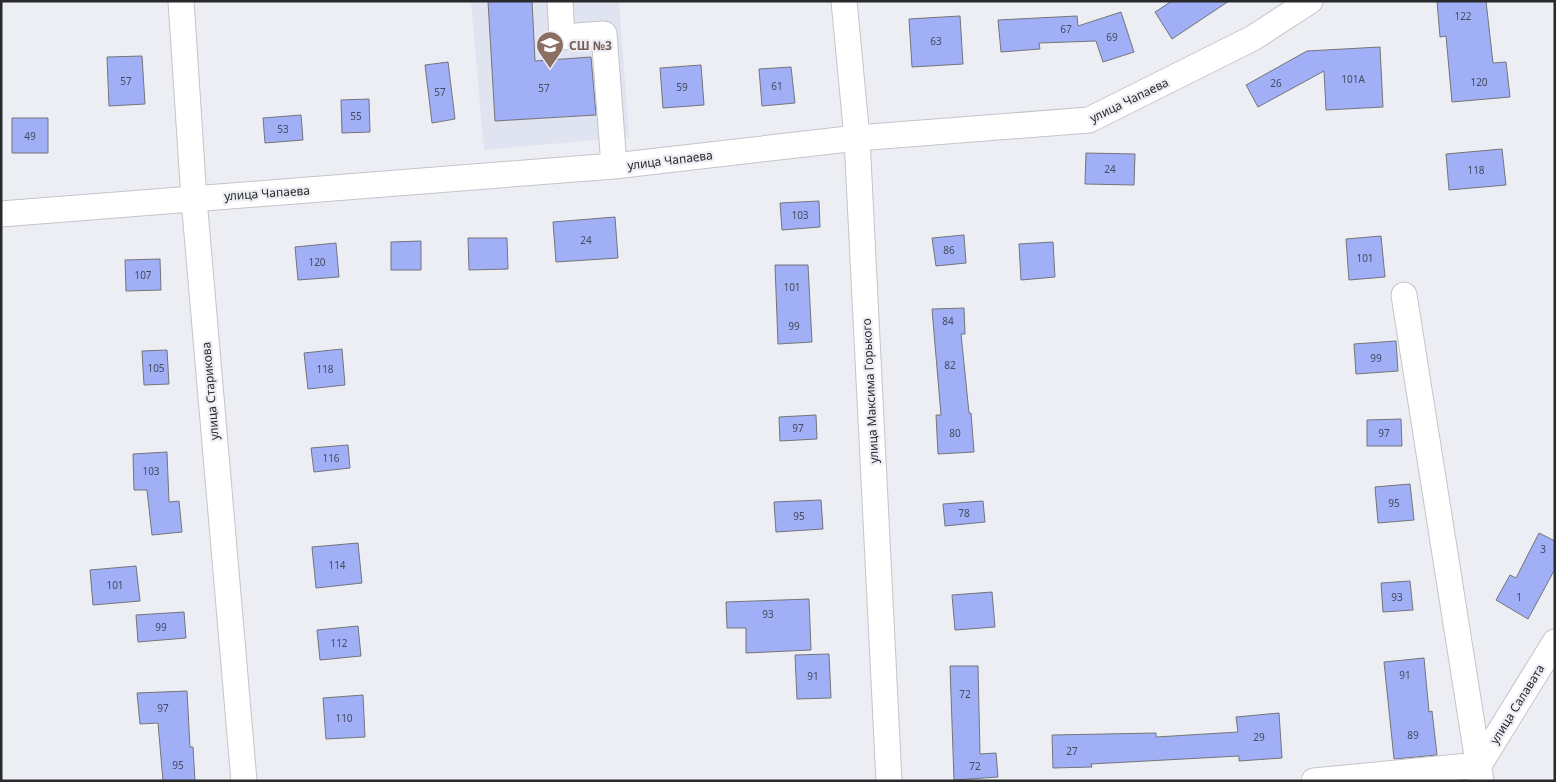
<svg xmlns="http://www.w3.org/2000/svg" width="1556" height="782" viewBox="0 0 1556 782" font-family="'Noto Sans',sans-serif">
	<rect width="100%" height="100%" fill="#eceef4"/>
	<path fill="#e0e3f0" d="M 471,1 L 619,1 L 629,137 L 484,150 Z"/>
	<path fill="#a0aff6" stroke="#74757a" d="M 488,1 L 532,1 L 535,61 L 591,57 L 596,115 L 495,121 Z
		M 1172,1 L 1229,1 L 1172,39 L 1155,12 Z
		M 1437,1 L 1486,1 L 1493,63 L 1506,62 L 1510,97 L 1452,102 L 1446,36 L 1440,37 Z
		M 1121,12 L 1134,52 L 1103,62 L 1096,41 L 1039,43 L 1040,49 L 1001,52 L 998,20 L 1077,16 L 1078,26 Z
		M 960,16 L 963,64 L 912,67 L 909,19 Z
		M 1380,47 L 1383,107 L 1326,110 L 1324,71 L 1258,107 L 1246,85 L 1307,51 Z
		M 142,56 L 145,104 L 109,106 L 107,57 Z
		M 448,62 L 455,119 L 432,123 L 425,65 Z
		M 701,65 L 704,105 L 663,108 L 660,68 Z
		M 791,67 L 795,103 L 762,106 L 759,69 Z
		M 369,99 L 370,132 L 342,133 L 341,100 Z
		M 301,115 L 303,140 L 265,143 L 263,118 Z
		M 12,118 L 48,118 L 48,153 L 12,153 Z
		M 1502,149 L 1506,185 L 1449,190 L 1446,154 Z
		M 1086,153 L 1135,154 L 1134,185 L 1085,184 Z
		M 819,201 L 820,227 L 782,230 L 780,203 Z
		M 615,217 L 618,258 L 556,262 L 553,222 Z
		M 964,235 L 966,263 L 936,266 L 932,238 Z
		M 1381,236 L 1385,277 L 1349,280 L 1346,239 Z
		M 468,238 L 507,238 L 508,269 L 469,270 Z
		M 421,241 L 421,270 L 391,270 L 391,242 Z
		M 1053,242 L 1055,277 L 1021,280 L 1019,244 Z
		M 336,243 L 339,277 L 298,280 L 295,247 Z
		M 160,259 L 161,290 L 126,291 L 125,260 Z
		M 775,265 L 808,265 L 812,342 L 778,344 Z
		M 964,308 L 965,334 L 961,334 L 969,413 L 971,413 L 974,452 L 938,454 L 936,415 L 941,415 L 932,309 Z
		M 1396,341 L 1398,371 L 1356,374 L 1354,344 Z
		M 342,349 L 345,385 L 308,389 L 304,353 Z
		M 167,350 L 169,384 L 144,385 L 142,351 Z
		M 816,415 L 817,439 L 780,441 L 779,417 Z
		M 1401,419 L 1402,446 L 1367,446 L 1367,420 Z
		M 348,445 L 350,468 L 314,472 L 311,448 Z
		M 167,452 L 169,502 L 179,501 L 182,532 L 152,535 L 147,490 L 134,490 L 133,454 Z
		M 1410,484 L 1414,520 L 1378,523 L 1375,487 Z
		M 821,500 L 823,529 L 776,532 L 774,502 Z
		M 983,501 L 985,522 L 945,526 L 943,504 Z
		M 1539,533 L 1555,541 L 1555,569 L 1528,619 L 1496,600 L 1510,575 L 1516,578 Z
		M 358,543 L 362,583 L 316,588 L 312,547 Z
		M 136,566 L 140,601 L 93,605 L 90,570 Z
		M 1410,581 L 1413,610 L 1383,612 L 1381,583 Z
		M 992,592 L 995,627 L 955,630 L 952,595 Z
		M 809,599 L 811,650 L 746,653 L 746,628 L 727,628 L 726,602 Z
		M 184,612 L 186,638 L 138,642 L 136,615 Z
		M 358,626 L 361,656 L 320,660 L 317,630 Z
		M 829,654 L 831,698 L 797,699 L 795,655 Z
		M 1424,658 L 1429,712 L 1432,711 L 1437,755 L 1394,759 L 1384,662 Z
		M 950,666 L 978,666 L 980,754 L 996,753 L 998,777 L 954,780 Z
		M 187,691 L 190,747 L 193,747 L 195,781 L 163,781 L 158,723 L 140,724 L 137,693 Z
		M 363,695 L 365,737 L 326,739 L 323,698 Z
		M 1279,713 L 1282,758 L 1239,761 L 1239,756 L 1091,764 L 1092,767 L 1053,768 L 1052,735 L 1156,733 L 1156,737 L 1238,732 L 1236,717 Z"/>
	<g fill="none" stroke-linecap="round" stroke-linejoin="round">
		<g stroke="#c3c5cb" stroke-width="27">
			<path id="minor" d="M 181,1 L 194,199 L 244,781
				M 560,1 L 562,37 L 604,34 L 614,166
				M 844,1 L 857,138 L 889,781
				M 1,214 L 614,166 L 857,138 L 1089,120 L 1253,38 L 1310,1
				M 1404,295 L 1481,781
				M 1479,765 L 1555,642
				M 1314,781 L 1479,765"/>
		</g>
		<use href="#minor" stroke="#fff" stroke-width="25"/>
	</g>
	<defs>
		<g id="school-pin" transform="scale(1.4375)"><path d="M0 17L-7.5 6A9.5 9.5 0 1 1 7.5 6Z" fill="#8d6e63" stroke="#eceef4"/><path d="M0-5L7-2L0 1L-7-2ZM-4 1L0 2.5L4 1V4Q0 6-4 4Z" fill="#fff"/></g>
	</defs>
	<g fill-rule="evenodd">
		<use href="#school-pin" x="550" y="45"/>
	</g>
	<g text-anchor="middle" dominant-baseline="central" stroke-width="4.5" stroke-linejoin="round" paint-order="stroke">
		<g font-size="10" fill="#464a5e">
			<text x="1463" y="16">122</text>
			<text x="1066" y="29">67</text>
			<text x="1112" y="37">69</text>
			<text x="936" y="41">63</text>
			<text x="1353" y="79">101А</text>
			<text x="126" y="81">57</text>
			<text x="1479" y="82">120</text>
			<text x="1276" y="83">26</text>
			<text x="777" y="86">61</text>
			<text x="682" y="87">59</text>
			<text x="544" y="88">57</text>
			<text x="440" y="92">57</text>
			<text x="356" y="116">55</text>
			<text x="283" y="129">53</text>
			<text x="30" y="136">49</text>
			<text x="1110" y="169">24</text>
			<text x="1476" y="170">118</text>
			<text x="800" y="215">103</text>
			<text x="586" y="240">24</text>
			<text x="949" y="250">86</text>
			<text x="1365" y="258">101</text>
			<text x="317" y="262">120</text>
			<text x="143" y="275">107</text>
			<text x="792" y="287">101</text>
			<text x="948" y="321">84</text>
			<text x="794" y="326">99</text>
			<text x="1376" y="358">99</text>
			<text x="950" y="365">82</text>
			<text x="156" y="368">105</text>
			<text x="325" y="369">118</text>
			<text x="798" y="428">97</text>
			<text x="955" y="433">80</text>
			<text x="1384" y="433">97</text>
			<text x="331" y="458">116</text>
			<text x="151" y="471">103</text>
			<text x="1394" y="503">95</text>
			<text x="964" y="513">78</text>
			<text x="799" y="516">95</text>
			<text x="1543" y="549">3</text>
			<text x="337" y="565">114</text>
			<text x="115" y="585">101</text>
			<text x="1397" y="597">93</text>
			<text x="1519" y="597">1</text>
			<text x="768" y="614">93</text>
			<text x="161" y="627">99</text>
			<text x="339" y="643">112</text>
			<text x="1405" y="675">91</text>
			<text x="813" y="676">91</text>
			<text x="965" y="694">72</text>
			<text x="163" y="708">97</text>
			<text x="344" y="718">110</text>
			<text x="1413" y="735">89</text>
			<text x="1259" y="737">29</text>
			<text x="1072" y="751">27</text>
			<text x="178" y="765">95</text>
			<text x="975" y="766">72</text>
		</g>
		<g font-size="12" font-weight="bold" fill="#785e54" stroke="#eceef4" text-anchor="start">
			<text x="569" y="45">СШ №3</text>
		</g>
		<g font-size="12" fill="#28292b" stroke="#eceef4">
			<text transform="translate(1129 100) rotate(-26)">улица Чапаева</text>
			<text transform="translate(670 160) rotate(-7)">улица Чапаева</text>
			<text transform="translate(267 193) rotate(-4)">улица Чапаева</text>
			<text transform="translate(210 391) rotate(-95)">улица Старикова</text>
			<text transform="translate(870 391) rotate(-93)">улица Максима Горького</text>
			<text transform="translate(1517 704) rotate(-58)">улица Салавата</text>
		</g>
	</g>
	<rect width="1556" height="782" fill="none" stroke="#28292b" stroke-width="5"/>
</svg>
